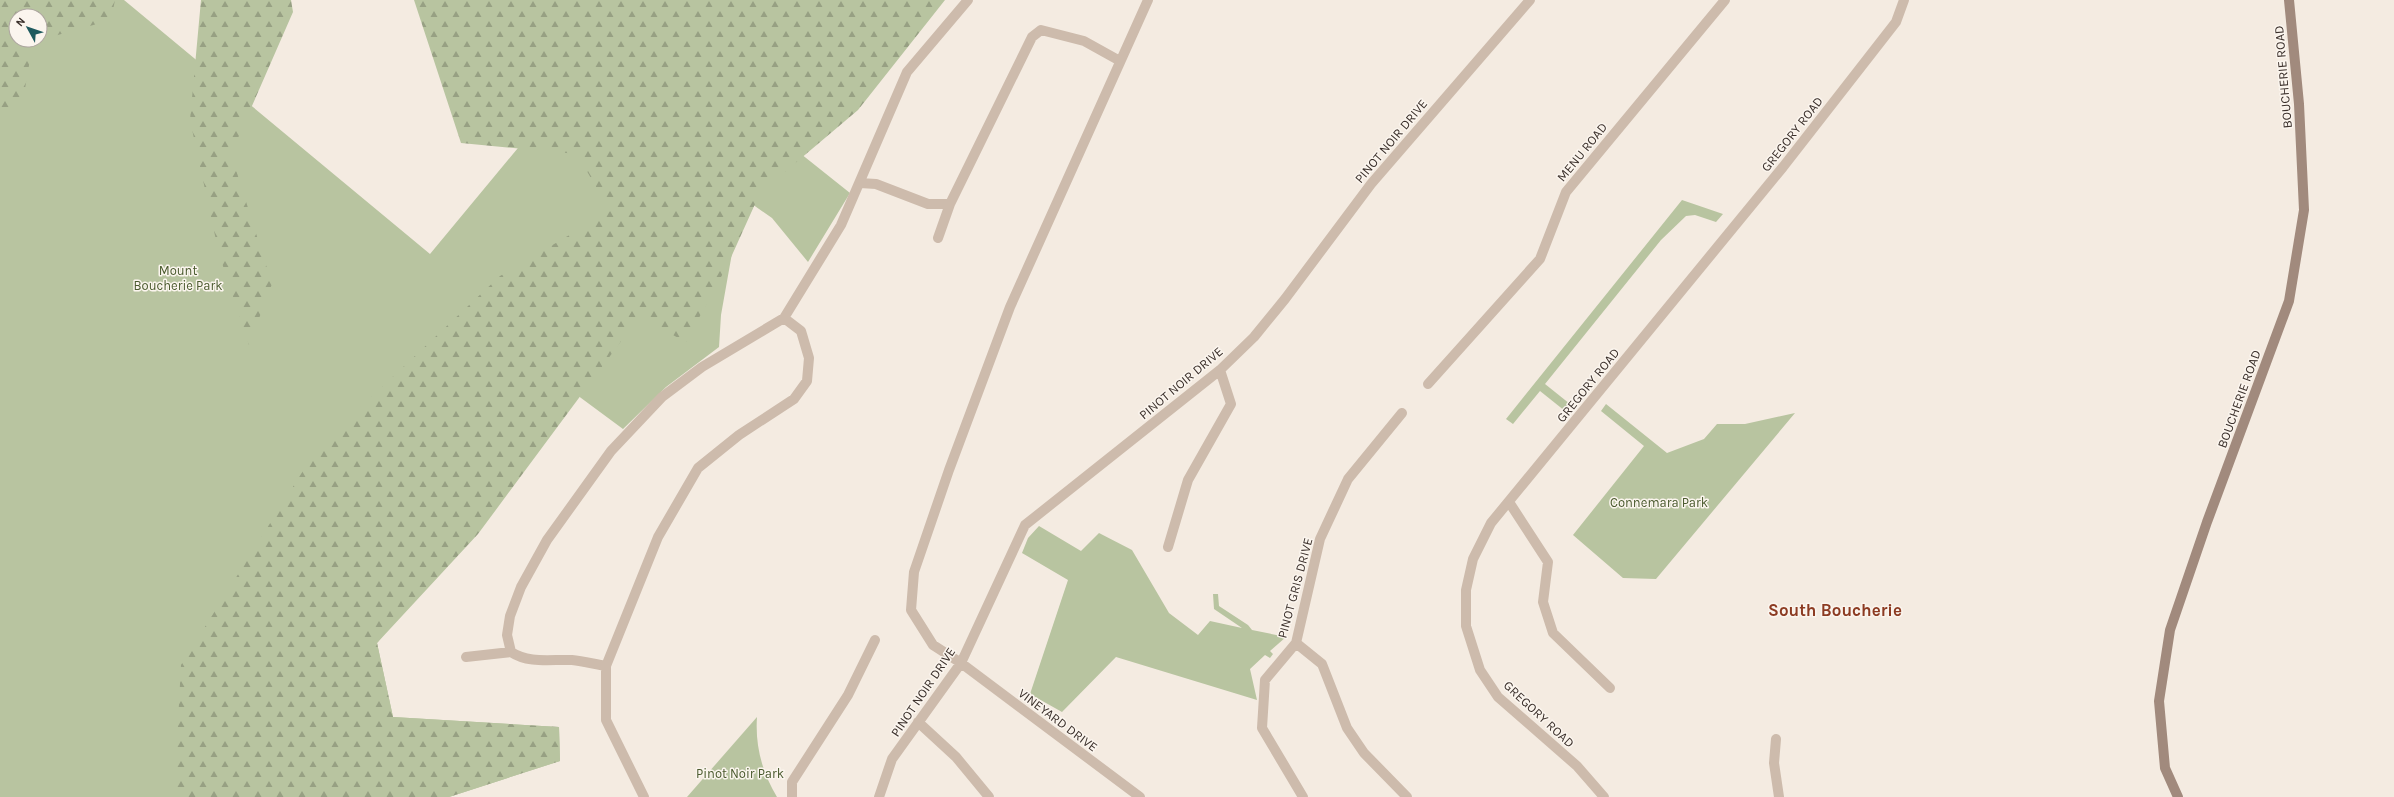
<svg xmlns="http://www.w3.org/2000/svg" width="2394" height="797" viewBox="0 0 2394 797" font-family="Karla,sans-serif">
	<defs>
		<pattern id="forest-firs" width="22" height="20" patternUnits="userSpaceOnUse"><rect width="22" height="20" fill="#b8c4a0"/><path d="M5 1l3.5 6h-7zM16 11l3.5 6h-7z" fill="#97a083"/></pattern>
	</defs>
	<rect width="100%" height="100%" fill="#f4ebe1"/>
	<path fill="#b8c4a0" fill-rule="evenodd" d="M 0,0 L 124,0 L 430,254 L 638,3 L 786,142 L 850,193 L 808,262 L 772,218 L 742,197 L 721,315 L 719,347 L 666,387 L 623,429 L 577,395 L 377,643 L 393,717 L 559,727 L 560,761 L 449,797 L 0,797 ZM 16,16 L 40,16 L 40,40 L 16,40 Z
		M 1682,200 L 1723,214 L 1716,222 L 1695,215 L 1686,216 L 1661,240 L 1545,384 L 1570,404 L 1565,411 L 1540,391 L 1513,424 L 1506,419 Z
		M 1606,404 L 1667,453 L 1704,439 L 1717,424 L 1745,424 L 1795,413 L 1656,579 L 1623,578 L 1573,535 L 1644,446 L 1601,411 Z
		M 1039,526 L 1081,551 L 1099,533 L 1132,550 L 1169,613 L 1198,635 L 1210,621 L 1242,628 L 1214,609 L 1213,594 L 1218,594 L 1219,606 L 1248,625 L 1252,630 L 1286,637 L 1270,651 L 1273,654 L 1270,658 L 1265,655 L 1250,669 L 1257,700 L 1116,657 L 1062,712 L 1030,694 L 1068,580 L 1022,553 L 1028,538 Z
		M 757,717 C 755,746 762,772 777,797 L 687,797 Z"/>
	<path fill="url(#forest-firs)" d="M 0,0 L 115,0 L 111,20 L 40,40 L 40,16 L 16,16 L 16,40 L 39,40 L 33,42 L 22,106 L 0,122 Z
		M 201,0 L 291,0 L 293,12 L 231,154 L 272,284 L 249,345 L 219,254 L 190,120 Z
		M 414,0 L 945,0 L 858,110 L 760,193 L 728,264 L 686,342 L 639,317 L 478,534 L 377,643 L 393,717 L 559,727 L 560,761 L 449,797 L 174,797 L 181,665 L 318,447 L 500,276 L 610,211 L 577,154 L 461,143 Z"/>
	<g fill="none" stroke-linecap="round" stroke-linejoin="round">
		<path stroke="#cdbbac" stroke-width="10" d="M 860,183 L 876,184 L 928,204 L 950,204
			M 938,238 L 950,204 L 1032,37 L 1041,30 L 1084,41 L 1120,61
			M 1428,384 L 1540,259 L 1566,192 L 1725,0
			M 1509,502 L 1548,562 L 1543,602 L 1553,633 L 1610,688
			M 1168,547 L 1188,480 L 1231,404 L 1220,370
			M 1296,643 L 1322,664 L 1347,728 L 1364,753 L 1407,797
			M 466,657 L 511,652
			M 606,666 L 658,537 L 698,468 L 739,435 L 794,399 L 807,381 L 809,358 L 801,331 L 784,318
			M 918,722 L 956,757 L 989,797
			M 1776,739 L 1774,763 L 1779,797
			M 644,797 L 606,720 L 606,666 C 594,664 583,661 572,660 C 552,659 529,664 511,652 L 507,635 L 510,616 L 521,587 L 547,540 L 611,451 L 662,397 L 702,367 L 784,318 L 841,225 L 907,72 L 968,0
			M 792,797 L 792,782 L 848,695 L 875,640
			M 879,797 L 892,759 L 961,663 L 1025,525 L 1220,370 L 1254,337 L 1285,299 L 1371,184 L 1530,0
			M 1140,797 L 961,663 L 933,645 L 911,610 L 914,572 L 949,470 L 1010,307 L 1148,0
			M 1303,797 L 1262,728 L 1265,680 L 1296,643 L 1320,539 L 1348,479 L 1402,413
			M 1604,797 L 1577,766 L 1498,697 L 1480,670 L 1466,626 L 1466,590 L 1473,559 L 1491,523 L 1783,167 L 1896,22 L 1904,0"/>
		<path stroke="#a18a7d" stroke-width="10" d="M 2178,797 L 2165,768 L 2159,701 L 2170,630 L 2207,522 L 2289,301 L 2304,210 L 2299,104 L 2289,0"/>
	</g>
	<g text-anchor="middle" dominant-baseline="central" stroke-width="3" stroke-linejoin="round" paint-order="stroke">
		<g font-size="13" fill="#3b302b" stroke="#fbf5ee">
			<text transform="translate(2283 77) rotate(-95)">BOUCHERIE ROAD</text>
			<text transform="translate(1792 134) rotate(-52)">GREGORY ROAD</text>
			<text transform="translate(1391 141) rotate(-50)">PINOT NOIR DRIVE</text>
			<text transform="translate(1582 152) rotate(-51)">MENU ROAD</text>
			<text transform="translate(1181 383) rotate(-40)">PINOT NOIR DRIVE</text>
			<text transform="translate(1588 385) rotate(-51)">GREGORY ROAD</text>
			<text transform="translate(2239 399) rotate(-70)">BOUCHERIE ROAD</text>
			<text transform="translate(1295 588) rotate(-75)">PINOT GRIS DRIVE</text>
			<text transform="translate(923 692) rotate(-56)">PINOT NOIR DRIVE</text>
			<text transform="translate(1539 714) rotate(43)">GREGORY ROAD</text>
			<text transform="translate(1058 720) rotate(37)">VINEYARD DRIVE</text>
		</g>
		<g font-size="13" fill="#4a5a2e" stroke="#fbf5ee">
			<text x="178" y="270">Mount<tspan x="178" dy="15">Boucherie Park</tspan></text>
			<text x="1659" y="502">Connemara Park</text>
			<text x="740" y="773">Pinot Noir Park</text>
		</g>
		<g font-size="17" font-weight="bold" fill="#8c3b22" stroke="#fbf5ee">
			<text x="1835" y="610">South Boucherie</text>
		</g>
	</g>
	<g transform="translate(28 28) rotate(310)"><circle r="19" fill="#fbf5ee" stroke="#aea6a0"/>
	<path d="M0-3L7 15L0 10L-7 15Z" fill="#1f5a5e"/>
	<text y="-6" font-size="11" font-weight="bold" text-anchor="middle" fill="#3b302b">N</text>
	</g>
</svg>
